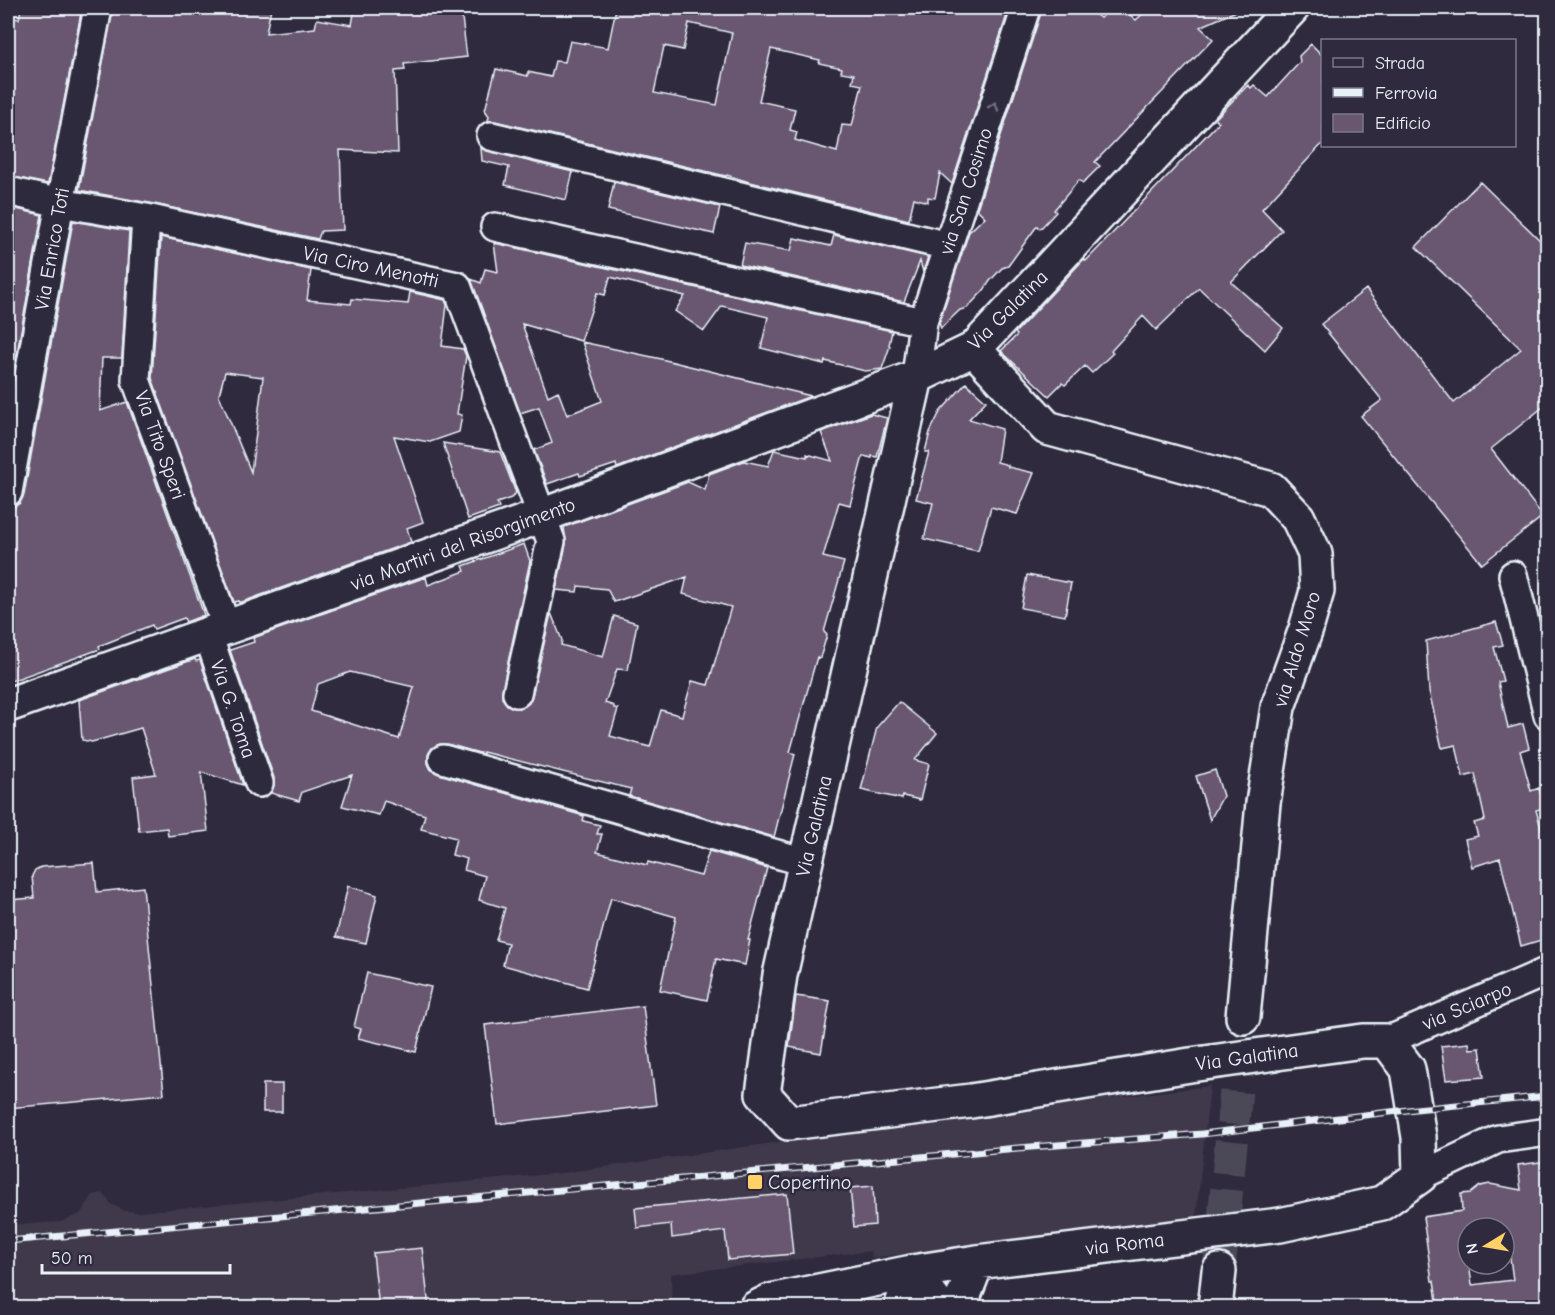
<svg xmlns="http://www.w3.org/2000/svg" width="1555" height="1315" viewBox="0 0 1555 1315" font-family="'Comic Neue',sans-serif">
	<rect width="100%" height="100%" fill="#2f2a3d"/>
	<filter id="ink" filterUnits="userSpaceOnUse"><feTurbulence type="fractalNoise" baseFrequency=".0167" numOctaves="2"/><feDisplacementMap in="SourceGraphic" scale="12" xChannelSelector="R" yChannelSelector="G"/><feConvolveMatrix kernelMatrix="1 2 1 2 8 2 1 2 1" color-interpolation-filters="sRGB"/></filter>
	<g filter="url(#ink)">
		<path fill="#40384c" d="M 1210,1086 L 1196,1217 L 1051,1234 L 872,1258 L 871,1251 L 671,1274 L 672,1307 L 8,1308 L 8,1225 L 60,1222 L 80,1214 L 93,1195 L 103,1193 L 111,1204 L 125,1211 L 138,1212 L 562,1173 L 985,1113 Z"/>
		<path fill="#695770" stroke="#e8f1f8" stroke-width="1.5" fill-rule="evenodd" d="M 21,8 L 82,8 L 48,184 L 8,176 L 8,17 L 19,19 Z
			M 113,8 L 271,8 L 266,33 L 315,28 L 317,19 L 352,25 L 355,8 L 442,8 L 443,13 L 461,10 L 467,57 L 404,64 L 405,70 L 395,71 L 398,153 L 340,150 L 343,230 L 321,231 L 318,239 L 149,203 L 79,190 Z
			M 616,8 L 972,8 L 1007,15 L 952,184 L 940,173 L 935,198 L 928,197 L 928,202 L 914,198 L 909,220 L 746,181 L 727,175 L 726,176 L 495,121 L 488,121 L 489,116 L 485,110 L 496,69 L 528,76 L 528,72 L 551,77 L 555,61 L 565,62 L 570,41 L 608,48 ZM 689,23 L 732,33 L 717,105 L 654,93 L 664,46 L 683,50 ZM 771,49 L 820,60 L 819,63 L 842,68 L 841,72 L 854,74 L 852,83 L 862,85 L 852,126 L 842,125 L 837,152 L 795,140 L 797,132 L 790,130 L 795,109 L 759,101 Z
			M 1041,8 L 1077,8 L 1081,11 L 1084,8 L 1087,11 L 1089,9 L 1100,18 L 1112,8 L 1122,8 L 1136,20 L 1149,8 L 1243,8 L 1200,27 L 1213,39 L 1095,162 L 1100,166 L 1083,183 L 1079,180 L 1054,210 L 1056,212 L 1040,229 L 1037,226 L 1008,266 L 1002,268 L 990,281 L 984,290 L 967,308 L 960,310 L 941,328 L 939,323 L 969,232 L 985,217 L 977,209 L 1041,13 Z
			M 1311,44 L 1323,56 L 1323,143 L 1262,209 L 1282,230 L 1231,282 L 1283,328 L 1265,350 L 1199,288 L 1156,330 L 1143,316 L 1111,351 L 1113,353 L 1092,373 L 1085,366 L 1065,385 L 1062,383 L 1049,396 L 1001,351 L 1017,335 L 1015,333 L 1084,259 L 1086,261 L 1219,122 L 1215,119 L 1248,85 L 1251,88 L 1254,85 L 1268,97 L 1300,62 L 1299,56 Z
			M 481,148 L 487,151 L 573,172 L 566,200 L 505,185 L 509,167 L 482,161 Z
			M 614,182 L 720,207 L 714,234 L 608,210 Z
			M 1480,182 L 1548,248 L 1548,403 L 1491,449 L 1543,516 L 1482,564 L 1361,416 L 1382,400 L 1321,324 L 1366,289 L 1454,403 L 1521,349 L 1416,247 Z
			M 8,207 L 42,215 L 10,392 L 8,391 Z
			M 73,221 L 129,231 L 122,358 L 102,358 L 100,411 L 127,402 L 204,615 L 186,622 L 184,618 L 154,629 L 152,625 L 99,646 L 100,649 L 8,682 L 8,507 L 14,507 L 20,503 L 24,495 Z
			M 834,235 L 928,257 L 923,272 L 920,261 L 904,302 L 740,265 L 745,243 L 791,251 L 794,238 L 831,246 Z
			M 161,237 L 311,270 L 307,300 L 351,304 L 352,299 L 408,304 L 410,292 L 445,300 L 447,305 L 442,346 L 463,349 L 466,356 L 457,414 L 462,415 L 459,432 L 430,442 L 394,436 L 423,522 L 407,528 L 411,542 L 239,603 L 239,601 L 234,602 L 152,378 ZM 225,372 L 263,377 L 251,472 L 219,395 Z
			M 494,243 L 892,331 L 889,345 L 890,346 L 882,369 L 865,371 L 825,361 L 824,364 L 761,348 L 768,317 L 722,306 L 704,331 L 675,311 L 685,296 L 610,277 L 605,295 L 597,293 L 581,341 L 522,324 L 548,396 L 558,391 L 567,415 L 602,401 L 582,342 L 657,358 L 811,396 L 617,468 L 616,464 L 580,476 L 579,473 L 547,484 L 534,450 L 552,443 L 539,407 L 520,413 L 471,279 L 481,283 L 485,269 L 498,272 Z
			M 966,383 L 986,401 L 969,419 L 1002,429 L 997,462 L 1008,465 L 1008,467 L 1034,473 L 1017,514 L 991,507 L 978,551 L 924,539 L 933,503 L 916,499 L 929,452 L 925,452 L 930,432 L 940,412 Z
			M 871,414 L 887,418 L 877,457 L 872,456 L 872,458 L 863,456 L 850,505 L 839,502 L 823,557 L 844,562 L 824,632 L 827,635 L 820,658 L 817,657 L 790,752 L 795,754 L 774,837 L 629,796 L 631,789 L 483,752 L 483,754 L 447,744 L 440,744 L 432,748 L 428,755 L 428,763 L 431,770 L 439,774 L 584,816 L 583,821 L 600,825 L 597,834 L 602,834 L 597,852 L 647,865 L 648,862 L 701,876 L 709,851 L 767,868 L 748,940 L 750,940 L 745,965 L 716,959 L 707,1000 L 660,990 L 676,917 L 611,898 L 587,988 L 503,965 L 508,943 L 496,940 L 505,908 L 479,900 L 485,876 L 464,870 L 467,859 L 452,855 L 456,838 L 421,829 L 425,815 L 384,801 L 379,815 L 342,806 L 352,775 L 302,792 L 299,801 L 271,793 L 274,785 L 274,778 L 230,650 L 254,642 L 253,638 L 426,577 L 428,585 L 465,571 L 463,566 L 524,544 L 530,561 L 502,690 L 502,698 L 507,705 L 514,708 L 522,708 L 529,703 L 532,696 L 551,613 L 562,640 L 561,645 L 603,657 L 614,616 L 637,623 L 628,670 L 617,669 L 605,703 L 614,706 L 614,708 L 618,709 L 610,736 L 650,747 L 661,710 L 682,716 L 692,681 L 708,685 L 731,607 L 683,594 L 687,577 L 614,602 L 607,589 L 578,586 L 577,592 L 556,590 L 566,544 L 564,527 L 688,482 L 705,490 L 709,474 L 744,461 L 768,466 L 774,450 L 807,457 L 807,454 L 832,461 L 821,432 ZM 350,672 L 414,687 L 399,739 L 311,711 L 318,684 Z
			M 443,443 L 500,452 L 516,493 L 511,498 L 497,503 L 499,508 L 468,519 Z
			M 1027,575 L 1071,583 L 1065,616 L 1021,608 Z
			M 1496,622 L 1503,645 L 1494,647 L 1503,681 L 1498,682 L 1508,728 L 1523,724 L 1529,748 L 1520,751 L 1531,791 L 1539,788 L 1544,808 L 1536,810 L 1548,853 L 1548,938 L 1521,946 L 1500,858 L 1472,867 L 1465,839 L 1478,836 L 1474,823 L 1485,820 L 1475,774 L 1463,777 L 1456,745 L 1442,748 L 1429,691 L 1426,641 Z
			M 195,659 L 196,661 L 200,660 L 243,785 L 201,772 L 208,831 L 168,836 L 167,828 L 139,831 L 133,777 L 156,774 L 141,728 L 92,742 L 82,740 L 79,700 Z
			M 899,702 L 937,733 L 915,760 L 929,764 L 920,800 L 903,796 L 902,799 L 861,790 L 877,727 Z
			M 1215,770 L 1223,796 L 1210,820 L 1196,776 Z
			M 94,863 L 97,892 L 143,887 L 164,1094 L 8,1108 L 8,900 L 34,898 L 32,876 L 35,870 L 41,867 Z
			M 348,886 L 377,895 L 366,943 L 336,937 Z
			M 367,973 L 431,987 L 416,1052 L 358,1038 L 361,1029 L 354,1027 Z
			M 796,996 L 830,1001 L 821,1053 L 789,1047 Z
			M 643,1006 L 656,1105 L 497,1124 L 485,1025 Z
			M 1469,1043 L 1470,1049 L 1480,1048 L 1484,1077 L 1446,1080 L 1441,1046 Z
			M 263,1084 L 282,1084 L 282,1112 L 263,1112 Z
			M 1548,1161 L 1548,1308 L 1438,1308 L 1434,1281 L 1432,1281 L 1423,1217 L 1462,1211 L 1461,1194 L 1471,1193 L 1480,1186 L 1490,1184 L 1521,1190 L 1518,1165 ZM 1468,1228 L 1506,1228 L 1513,1280 L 1472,1285 L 1469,1264 L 1468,1264 Z
			M 873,1186 L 875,1225 L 854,1227 L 850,1188 Z
			M 787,1194 L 793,1254 L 728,1260 L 725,1231 L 672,1238 L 671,1224 L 637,1228 L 635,1208 Z
			M 422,1248 L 429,1308 L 379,1308 L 373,1253 Z"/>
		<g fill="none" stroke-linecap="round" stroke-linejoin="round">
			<path stroke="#4b4859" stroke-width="33" stroke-dasharray="33 16" stroke-linecap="butt" d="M 1219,1271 L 1243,1017"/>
			<g stroke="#e8f1f8" stroke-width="32">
				<path id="street" d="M 491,136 L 948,246
					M 8,191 L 60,203 L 146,218 L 457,286 L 551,541 L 517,693
					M 146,218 L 136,380 L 227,628
					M 495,227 L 923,322
					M 916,377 L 923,322 L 1026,8
					M 8,492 L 60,203 L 98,8
					M 1513,575 L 1548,715
					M 208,635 L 259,783
					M 443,759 L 805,862
					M 1387,1041 L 1548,971
					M 1420,1176 L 1498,1139 L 1548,1132"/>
			</g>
			<g stroke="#e8f1f8" stroke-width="38">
				<path id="secondary" d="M 974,349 L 1047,428 L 1271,489 L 1298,518 L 1315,554 L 1317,591 L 1306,629 L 1278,707 L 1263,803 L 1243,1017
					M 8,705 L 541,516 L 916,377
					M 912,1272 L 940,1308
					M 756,1308 L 770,1301 L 912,1272 L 977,1262 L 1280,1225 L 1382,1203 L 1420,1176 L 1419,1137 L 1408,1069 L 1387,1041 L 1363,1041 L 1190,1065 L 971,1101 L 789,1123 L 763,1094 L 780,975 L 916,377 L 974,349 L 1292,8
					M 901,1308 L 912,1272
					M 959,1308 L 977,1262
					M 1215,1308 L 1219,1271"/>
			</g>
			<use href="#street" stroke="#2f2a3d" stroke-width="27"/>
			<use href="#secondary" stroke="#2f2a3d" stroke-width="33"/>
			<g stroke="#e8f1f8" stroke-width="7">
				<path id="rail" d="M 8,1241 L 1018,1148 L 1202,1134 L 1416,1109 L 1548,1096"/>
			</g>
			<use href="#rail" stroke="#2f2a3d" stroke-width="4.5" stroke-dasharray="14" stroke-linecap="butt"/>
		</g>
		<defs><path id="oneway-chevron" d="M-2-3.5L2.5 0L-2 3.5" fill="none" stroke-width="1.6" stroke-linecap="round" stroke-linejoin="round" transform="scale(1.5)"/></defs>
		<use stroke="#70707e" href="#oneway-chevron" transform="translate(994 106) rotate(-72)"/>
	</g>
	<rect fill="#ffd166" stroke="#2f2a3d" stroke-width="2" x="747" y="1174" width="16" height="16" rx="3"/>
	<g text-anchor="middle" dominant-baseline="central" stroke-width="5" stroke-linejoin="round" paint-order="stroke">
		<g font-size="20" fill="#e8f1f8" stroke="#2f2a3d">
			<text transform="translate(966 191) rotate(-72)">via San Cosimo</text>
			<text transform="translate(52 249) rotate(-80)">Via Enrico Toti</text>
			<text transform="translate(371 267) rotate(12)">Via Ciro Menotti</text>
			<text transform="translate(1008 310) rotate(-45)">Via Galatina</text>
			<text transform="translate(160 445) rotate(70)">Via Tito Speri</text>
			<text transform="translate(463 544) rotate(-20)">via Martiri del Risorgimento</text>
			<text transform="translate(1297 649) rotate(-73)">via Aldo Moro</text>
			<text transform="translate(233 709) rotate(71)">Via G. Toma</text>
			<text transform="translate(814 826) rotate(-77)">Via Galatina</text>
			<text transform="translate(1467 1006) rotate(-23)">via Sciarpo</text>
			<text transform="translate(1247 1057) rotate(-8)">Via Galatina</text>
			<text transform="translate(1125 1244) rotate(-7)">via Roma</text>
		</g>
		<g font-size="20" fill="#e8f1f8" stroke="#2f2a3d" text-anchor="start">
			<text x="768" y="1182">Copertino</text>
		</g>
	</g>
	<rect width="1555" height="1315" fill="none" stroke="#2f2a3d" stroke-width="30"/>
	<rect x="15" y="15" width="1525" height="1285" fill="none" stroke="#e8f1f8" stroke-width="2" filter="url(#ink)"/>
	<rect x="1321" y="39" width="195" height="108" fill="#2f2a3d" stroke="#797a88" stroke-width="1.5"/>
	<rect x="1333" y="58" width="30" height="9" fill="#2f2a3d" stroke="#797a88" stroke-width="1.5"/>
	<text x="1375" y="69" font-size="18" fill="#e8f1f8">Strada</text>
	<rect x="1333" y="88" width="30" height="9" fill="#e8f1f8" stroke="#797a88" stroke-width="1.5"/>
	<text x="1375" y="99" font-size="18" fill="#e8f1f8">Ferrovia</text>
	<rect x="1333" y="114" width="30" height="18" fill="#695770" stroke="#797a88" stroke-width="1.5"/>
	<text x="1375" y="129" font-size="18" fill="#e8f1f8">Edificio</text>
	<g transform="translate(1486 1246) rotate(259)"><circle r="28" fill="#2f2a3d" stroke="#797a88" stroke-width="1.5"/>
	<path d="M0-4.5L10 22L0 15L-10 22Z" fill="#ffd166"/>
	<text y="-9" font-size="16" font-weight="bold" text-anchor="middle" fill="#e8f1f8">N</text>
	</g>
	<path d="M42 1264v9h188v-9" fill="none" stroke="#e8f1f8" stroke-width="3"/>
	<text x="51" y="1264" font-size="18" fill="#e8f1f8" stroke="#2f2a3d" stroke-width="4.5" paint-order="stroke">50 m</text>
</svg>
